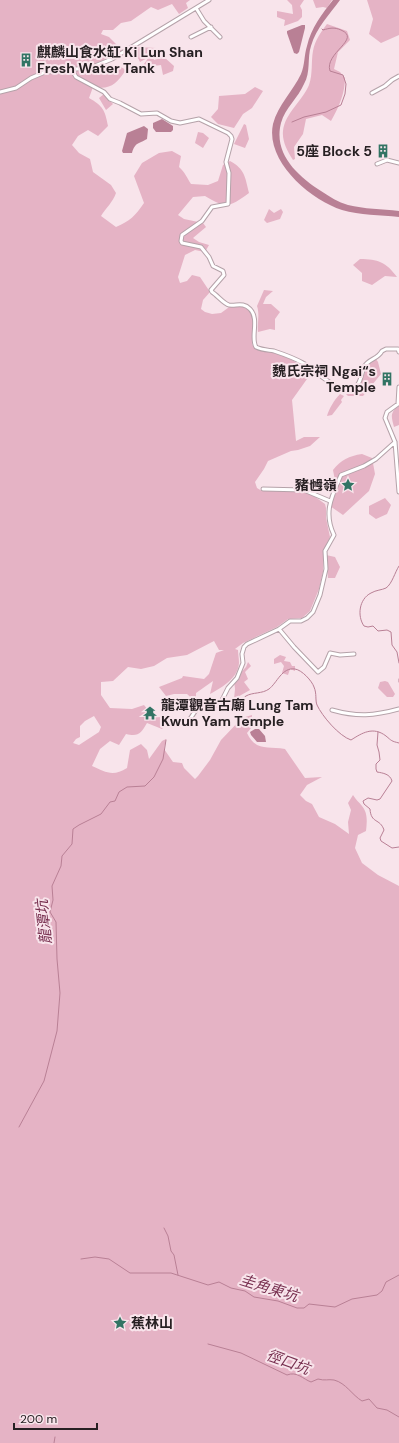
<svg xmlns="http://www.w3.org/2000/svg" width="399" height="1443" viewBox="0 0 399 1443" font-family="'DM Sans','Noto Sans TC',sans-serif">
	<rect width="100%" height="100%" fill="#f8e4eb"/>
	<path fill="#e5b3c5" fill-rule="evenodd" d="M 0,0 L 190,0 L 186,3 L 188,8 L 179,14 L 172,4 L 158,10 L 151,7 L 131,21 L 121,23 L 113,30 L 103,30 L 101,34 L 109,37 L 122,50 L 112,56 L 93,65 L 91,71 C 102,76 111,72 121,67 L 126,70 C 116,84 111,90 93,87 L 89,98 C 103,106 105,110 108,126 L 98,136 L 88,130 L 78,136 L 72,145 L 79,153 L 90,159 L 93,172 L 111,185 L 116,193 C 113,202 106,208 101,216 L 116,227 C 130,221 135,216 144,203 L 134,176 L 142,163 L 159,153 L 172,151 L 181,156 L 179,167 C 185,172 187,178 191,184 L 208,185 L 218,181 L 223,165 L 230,161 C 245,169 245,177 249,193 C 230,207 226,209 205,196 L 193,197 L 178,215 L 184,219 L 203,223 L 206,227 L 193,238 L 199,242 L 209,245 L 205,252 L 195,250 L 185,255 L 178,277 L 180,283 L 187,281 L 192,275 L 200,277 L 210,292 L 203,300 L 201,309 L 205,312 L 212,314 L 221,313 L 232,305 L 242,304 L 251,311 L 253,320 L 252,344 C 256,352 264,350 271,352 C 287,356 300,364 312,372 L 292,400 L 296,441 L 304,437 L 320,437 L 310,446 L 298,450 L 291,451 L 268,461 L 264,469 L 255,482 L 257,488 L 262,491 L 303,491 L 314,496 L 325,504 L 326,508 L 326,518 L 330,537 L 323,553 L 323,572 L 319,589 L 310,611 L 302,618 L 288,619 L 277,627 L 243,643 L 235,649 L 238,650 C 238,654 239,659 239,663 C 238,678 223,687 210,694 L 213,681 L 196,693 L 196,702 L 187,694 L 174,694 L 166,696 L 159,687 L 182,678 L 183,676 L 204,679 L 209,674 L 216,653 L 224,650 L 219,650 L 214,641 L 187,655 L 167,658 L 154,666 L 141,669 L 128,667 L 113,681 L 101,682 L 101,695 L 110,708 L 132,709 L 144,705 L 148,710 L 149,718 L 161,717 L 167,719 L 168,721 L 162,729 L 147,723 C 141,733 139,737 126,734 L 119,745 L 110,741 L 100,749 L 92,766 C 105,772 113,777 127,768 L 130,750 L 141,744 L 147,750 L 149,759 L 162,741 L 166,739 L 164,749 L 173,762 L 182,763 L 184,768 L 195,779 L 198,776 L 210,760 L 221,740 L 242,718 L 252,715 L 251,728 L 247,733 C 256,752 268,746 285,749 L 305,778 L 322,777 L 307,785 L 300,795 L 306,801 L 312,804 L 319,817 L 335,824 L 349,834 L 348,822 L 351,810 L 348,803 L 353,795 C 356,800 359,802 362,806 C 368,813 367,822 366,831 L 358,835 L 355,848 L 362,863 L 378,875 L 399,886 L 399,1443 L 0,1443 ZM 94,716 L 101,727 L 99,732 L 79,745 L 73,743 L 76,739 L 80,737 L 80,726 L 85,721 Z
		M 287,0 L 304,0 L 300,6 L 302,10 L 302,17 L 298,21 L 284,26 L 285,20 L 277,17 L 277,11 L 293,14 L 292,5 Z
		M 313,0 L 332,0 L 327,8 L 323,7 L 316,8 Z
		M 367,0 L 399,0 L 399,35 L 381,43 L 369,34 L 373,19 Z
		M 327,24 L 347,31 L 350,40 L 338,52 L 334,69 L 340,72 L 345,78 C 345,93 339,107 331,121 L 322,115 L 306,119 L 303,134 L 294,147 L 295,159 L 293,160 C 287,151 282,141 283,131 C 285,113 303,100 309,85 C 313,74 311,61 313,51 C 315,40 321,32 327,24 Z
		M 137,47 L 156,48 L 157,51 L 152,53 L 154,60 L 164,57 L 174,66 L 173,71 L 163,75 L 161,65 L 154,66 L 146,74 L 141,68 L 149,57 L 140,62 L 137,56 Z
		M 255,87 L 263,91 L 252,108 L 243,114 L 234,128 L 218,124 L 211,117 L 218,109 L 219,96 L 245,94 Z
		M 104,94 L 113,104 L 106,110 L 99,98 Z
		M 244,124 L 246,125 L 249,139 L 245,148 L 234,144 Z
		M 198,132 L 203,133 L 209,138 L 203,148 L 195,143 Z
		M 269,209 L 274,213 L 281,209 L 283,212 L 280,219 L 267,223 L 264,220 Z
		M 360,259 C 378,259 386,262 397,277 L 385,276 L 372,285 L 362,281 L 362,273 L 353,265 Z
		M 264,290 L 273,291 L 266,297 L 263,304 L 271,304 L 280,312 L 275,319 L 275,330 L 270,329 L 258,332 C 257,323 260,315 257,306 Z
		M 374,356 L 378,362 L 381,374 L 363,396 L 348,396 L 345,393 L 354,389 L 358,390 L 367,367 Z
		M 340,394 L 344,396 L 341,400 L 342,402 L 332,415 L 327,416 C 329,409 334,400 340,394 Z
		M 399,404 L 399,425 L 394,427 C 391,415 390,414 399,404 Z
		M 362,454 L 372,458 L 375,474 L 369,491 L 343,515 L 330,506 L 337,491 L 333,470 C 341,460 349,456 362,454 Z
		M 385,498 L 391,505 L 387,514 L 376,519 L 369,514 L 369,506 Z
		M 326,555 L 335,557 L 340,567 L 335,578 L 328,578 Z
		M 280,655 L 286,657 L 284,661 L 290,662 L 292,666 L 295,666 L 295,671 L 290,669 L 288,675 L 282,673 L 284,666 L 281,662 L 274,664 L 274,659 Z
		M 248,662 L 251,666 L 245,672 L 248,679 L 244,682 L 250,690 L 234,699 L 235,689 L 234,680 L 246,667 Z
		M 385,681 L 388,682 L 395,694 L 393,697 L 387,697 L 378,688 L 380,682 Z"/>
	<path fill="#b98095" d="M 333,0 L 340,0 C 330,14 316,28 311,46 C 307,58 311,72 304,84 C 298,98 285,108 281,123 C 273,154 298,176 321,191 C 330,197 338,202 348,205 C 364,209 382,209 399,211 L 399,217 C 380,215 360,215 342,210 C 310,200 265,161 273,124 C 278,105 293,91 301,74 C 305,65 304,55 307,46 C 311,28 322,14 333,0 Z
		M 302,25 L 305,25 L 305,28 L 299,52 L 297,54 L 294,53 L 287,33 L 287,31 Z
		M 162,119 L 173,126 L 173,130 L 171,132 L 156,132 L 153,128 L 153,123 Z
		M 144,126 L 148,129 L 147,139 C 139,144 135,142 132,153 L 123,153 L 122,151 L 127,133 Z
		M 255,729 L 259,729 L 265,736 L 266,742 L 257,742 L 251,735 L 250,732 Z"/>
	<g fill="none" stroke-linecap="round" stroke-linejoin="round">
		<path stroke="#b98095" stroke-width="1" d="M 292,122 L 304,117 L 326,112 L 341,105 L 345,94 L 346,84 L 343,75 L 330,71 C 324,53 362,39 341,30 C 334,27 330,28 323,30 L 322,29
			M 399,566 C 395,572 392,584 386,588 C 382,590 376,590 371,593 C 359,599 357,616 364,626 L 368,627 L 373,626 L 378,631 L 387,630 L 391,632 L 392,645 L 397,652 L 399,663
			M 399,679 L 399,682
			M 203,708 C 216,707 230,707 242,700 C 243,699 244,697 246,696 C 253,692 262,694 269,689 C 277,683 282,667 295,669 C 302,670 312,681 314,687 C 317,694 315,700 317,705 C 322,716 339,736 351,740 C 362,733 373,726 386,736 C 392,741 391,741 399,743
			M 378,732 L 377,745 L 379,752 L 380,760 L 376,764 L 376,769 L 377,772 C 383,773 390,774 392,781 L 380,799 L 377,800 L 368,798 L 363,801 L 364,804 L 370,809 C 371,824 380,818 384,830 L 380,838 L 381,841 L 392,848 L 399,847
			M 19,1127 L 44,1081 L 57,1031 L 60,993 L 57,959 L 56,922 L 50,912 L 53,900 L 52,886 L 61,866 L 62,856 L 72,844 L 73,829 L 79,825 L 101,814 L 110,802 L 115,801 L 119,792 L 127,787 L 145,786 L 154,777 L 163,759 L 166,740
			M 164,1228 L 168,1236 L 171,1251 L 174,1255 L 178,1275
			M 81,1259 L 95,1257 L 109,1259 L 130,1273 L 171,1273 L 208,1285 L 219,1282 L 231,1288 L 245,1291 L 254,1297 L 278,1301 L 297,1308 L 304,1308 L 309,1304 L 335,1307 L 352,1299 L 377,1295 L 382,1291 L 386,1282 L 399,1275
			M 208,1344 L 241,1353 L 287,1375 C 297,1371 303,1379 311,1382 L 318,1379 C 325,1381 328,1379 334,1380 C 346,1383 352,1395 362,1401 L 369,1399 L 377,1408 L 387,1410 L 399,1417
			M 54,1443 L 55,1437"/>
		<g stroke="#b5a2a9" stroke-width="5">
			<path id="minor" d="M 196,8 L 204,21 L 220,37
				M 191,37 L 211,27
				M 72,70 L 76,77 L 104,92 L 110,99 L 120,103 L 141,114 L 157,113 L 171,121 L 180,123 L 199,119 L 228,133 L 231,136 L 232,139 L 226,162 L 229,173 L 228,204 L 212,207 L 202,221 L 182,235 L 181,241 L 182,243 L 201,247 L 209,257 L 213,266 L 223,271 L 224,275 L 211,290 L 212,292 C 217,295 224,304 229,305 C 237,306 243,302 250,309 C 260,319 250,338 256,347 C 262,350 268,350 274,351 C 283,354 294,358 303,363 C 314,368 344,402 358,384 C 361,380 362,372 364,367 C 369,358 377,360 382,351 L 386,349 L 398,349 L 399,352
				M 0,92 L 16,88 L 31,78 L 45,72 L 64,71 L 95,66 L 112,59 L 209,0
				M 372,93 L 385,86 L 392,80 L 399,76
				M 377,164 L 387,160 L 399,163
				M 399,387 L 398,404 L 387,412 L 385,418 L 395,442 L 399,492
				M 263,489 L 304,490 L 330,501
				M 279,629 L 294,647 L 318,672 L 324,667 L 330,653 L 340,655 L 354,654
				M 332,710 C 357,717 374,716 399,709
				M 190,719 L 198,707 L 202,704 L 218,702 L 222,700 L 228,688 L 237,678 L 243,663 L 242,654 L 244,647 L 247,644 L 279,629 L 290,621 L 301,621 L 307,618 L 313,612 L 320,595 L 326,569 L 325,551 L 334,535 C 323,512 332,496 341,475 L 364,466 L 376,459 L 395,442"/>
		</g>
		<use href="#minor" stroke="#fff" stroke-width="3"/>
	</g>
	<defs>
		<g id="building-bare" transform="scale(1.08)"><path d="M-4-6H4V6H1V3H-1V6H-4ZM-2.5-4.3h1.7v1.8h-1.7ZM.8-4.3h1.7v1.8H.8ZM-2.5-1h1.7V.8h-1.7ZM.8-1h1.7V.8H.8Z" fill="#327464" stroke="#f8e4eb" stroke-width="2.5" paint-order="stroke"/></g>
		<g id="sight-bare" transform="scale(1.08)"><path d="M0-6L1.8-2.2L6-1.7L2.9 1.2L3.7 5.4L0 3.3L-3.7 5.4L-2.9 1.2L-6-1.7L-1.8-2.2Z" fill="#327464" stroke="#f8e4eb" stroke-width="2.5" paint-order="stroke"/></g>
		<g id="temple-bare" transform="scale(1.08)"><path d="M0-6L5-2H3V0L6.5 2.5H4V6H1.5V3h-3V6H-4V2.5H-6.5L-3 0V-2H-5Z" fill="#327464" stroke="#f8e4eb" stroke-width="2.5" paint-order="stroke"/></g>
	</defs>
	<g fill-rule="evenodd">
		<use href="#building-bare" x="26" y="60"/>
		<use href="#building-bare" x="383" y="151"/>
		<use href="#building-bare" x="387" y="379"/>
		<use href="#sight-bare" x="348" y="485"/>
		<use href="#temple-bare" x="150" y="713"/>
		<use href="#sight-bare" x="120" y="1323"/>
	</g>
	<g text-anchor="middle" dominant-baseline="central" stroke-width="4" stroke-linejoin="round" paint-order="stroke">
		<g font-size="14" font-weight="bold" fill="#272023" stroke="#f8e4eb" text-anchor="start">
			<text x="37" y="52">麒麟山食水缸 Ki Lun Shan<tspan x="37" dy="16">Fresh Water Tank</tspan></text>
			<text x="372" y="151" text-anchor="end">5座 Block 5</text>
			<text x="376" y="371" text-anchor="end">魏氏宗祠 Ngai“s<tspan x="376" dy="16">Temple</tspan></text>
			<text x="337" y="485" text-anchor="end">豬乸嶺</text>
			<text x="161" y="705">龍潭觀音古廟 Lung Tam<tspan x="161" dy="16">Kwun Yam Temple</tspan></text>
			<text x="131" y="1323">蕉林山</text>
		</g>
		<g font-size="15" font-style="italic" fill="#783050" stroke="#f8e4eb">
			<text transform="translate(44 922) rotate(-96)">龍潭坑</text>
			<text transform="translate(269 1288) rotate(17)">圭角東坑</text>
			<text transform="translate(288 1362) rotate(20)">徑口坑</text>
		</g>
	</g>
	<path d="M14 1423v6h83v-6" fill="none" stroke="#272023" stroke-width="2"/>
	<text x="20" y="1423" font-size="12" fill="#272023" stroke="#f8e4eb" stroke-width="3" paint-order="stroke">200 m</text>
</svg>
